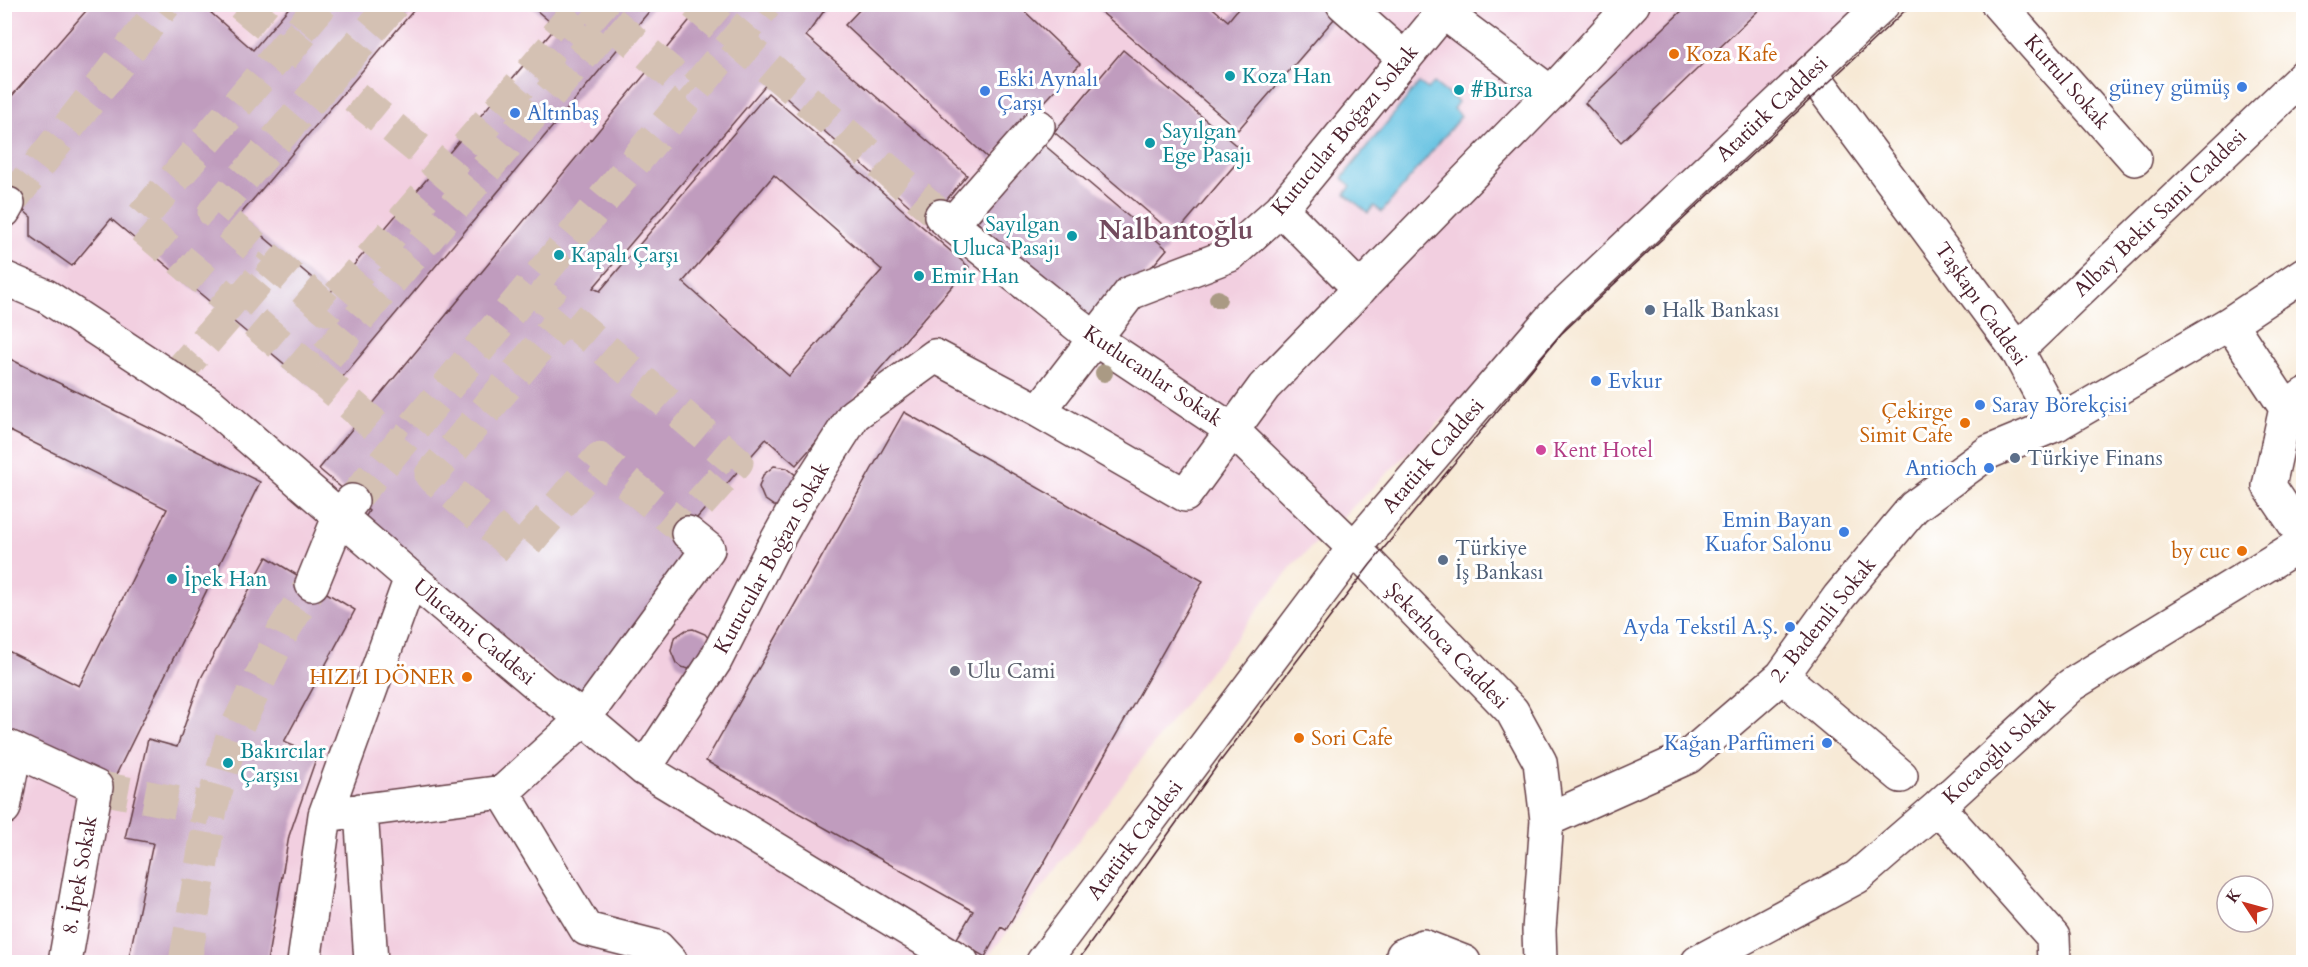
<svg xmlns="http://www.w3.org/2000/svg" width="2308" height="967" viewBox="0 0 2308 967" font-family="Cardo,serif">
	<rect width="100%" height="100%" fill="#fff"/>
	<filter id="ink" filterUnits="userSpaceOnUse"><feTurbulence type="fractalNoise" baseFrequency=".0167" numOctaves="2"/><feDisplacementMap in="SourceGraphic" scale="12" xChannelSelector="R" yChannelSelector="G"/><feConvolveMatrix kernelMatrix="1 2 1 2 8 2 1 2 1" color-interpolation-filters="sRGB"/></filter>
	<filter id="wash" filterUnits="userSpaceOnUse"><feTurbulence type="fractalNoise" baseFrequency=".008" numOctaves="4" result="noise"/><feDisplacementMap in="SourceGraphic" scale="24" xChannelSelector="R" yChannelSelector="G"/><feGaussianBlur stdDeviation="1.35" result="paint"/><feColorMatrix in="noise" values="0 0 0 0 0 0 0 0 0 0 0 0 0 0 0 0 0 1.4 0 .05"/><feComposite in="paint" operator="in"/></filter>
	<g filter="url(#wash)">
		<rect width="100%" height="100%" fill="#f7e9d5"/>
		<path fill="#f2cfe0" d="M 5,5 L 1869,5 L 1292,566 L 984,962 L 5,962 Z"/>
		<path fill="#63c1e1" stroke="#567086" stroke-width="1.5" d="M 1419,83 L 1428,89 L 1434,83 L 1458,102 L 1453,109 L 1461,116 L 1382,212 L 1374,206 L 1368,213 L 1345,194 L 1351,186 L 1342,178 Z"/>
		<g id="blocks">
			<path fill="#c09cbe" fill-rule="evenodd" d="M 92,4 L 201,4 L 253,50 L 292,4 L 419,4 L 239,216 L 330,293 L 556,27 L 529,4 L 649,4 L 652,8 L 325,398 L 111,219 L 72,266 L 31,237 L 31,217 L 4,193 L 4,105 Z
				M 703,4 L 829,4 L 806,36 L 967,175 L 928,222 L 768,82 L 593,288 L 600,291 L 768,93 L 969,267 L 796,465 L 766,439 L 676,542 L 693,555 L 584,704 L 364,519 L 369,511 L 319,469 ZM 774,175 L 882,270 L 789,376 L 683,282 Z
				M 865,4 L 1017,4 L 1080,64 L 990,160 L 845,25 Z
				M 1092,4 L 1208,4 L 1228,21 L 1242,4 L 1347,4 L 1238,130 Z
				M 1688,5 L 1764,5 L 1621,142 L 1585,103 Z
				M 1123,50 L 1245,153 L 1175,235 L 1054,132 Z
				M 1043,144 L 1167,249 L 1101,327 L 977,222 Z
				M 4,356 L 260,482 L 112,783 L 4,730 L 4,649 L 79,686 L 167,509 L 10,431 L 4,441 Z
				M 904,412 L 1203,581 L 1006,930 L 1001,927 L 985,957 L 956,940 L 973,911 L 706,761 Z
				M 774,466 L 787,468 L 798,477 L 781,506 L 774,506 L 764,499 L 759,487 L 763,475 Z
				M 2304,482 L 2304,498 L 2297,494 Z
				M 267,557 L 355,610 L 284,742 L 317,756 L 289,836 L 267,962 L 128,962 L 153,843 L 125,838 L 148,739 L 177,747 L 201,678 Z
				M 693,629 L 705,634 L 710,640 L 693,670 L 681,667 L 676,663 L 671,651 L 674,638 L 686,630 Z"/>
		</g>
	</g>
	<g filter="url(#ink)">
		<use href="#blocks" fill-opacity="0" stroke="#643d44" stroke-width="1.5"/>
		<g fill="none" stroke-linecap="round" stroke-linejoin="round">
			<path stroke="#d4c1b3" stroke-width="33" stroke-dasharray="33 16" stroke-linecap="butt" d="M 241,4 L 463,185
				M 322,4 L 137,223 L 313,372 L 611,22 L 590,4
				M 393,4 L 214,212 L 327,309 L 570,27 L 543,4
				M 695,4 L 941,216
				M 611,22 L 693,92
				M 8,204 L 165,4
				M 531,286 L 737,462 L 680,526 L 599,459 L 520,551 L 431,475 L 566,315
				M 313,372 L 398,445
				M 173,379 L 273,263
				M 352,501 L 766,4
				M 96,787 L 211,809
				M 185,962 L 211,809 L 232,737 L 283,631 L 312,584
				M 629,962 L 657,947"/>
			<g stroke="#643d44" stroke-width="36">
				<path id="pedestrian" d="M 1343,4 L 1405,59
					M 1998,4 L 2135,159
					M 1281,209 L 1360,289
					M 4,211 L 8,204
					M 941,216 L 1095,339 L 1232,430 L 1354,548 L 1512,711 L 1540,762 L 1547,820 L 1539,930 L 1540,962
					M 951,225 L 1038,126
					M 4,278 L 46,296 L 209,403 L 411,578 L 544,690 L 584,718 L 644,769 L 962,962
					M 2017,350 L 2304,76
					M 2286,408 L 2304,395
					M 1039,411 L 1185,495 L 1264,387 L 1551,93
					M 312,584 L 340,515 L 352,501
					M 1782,676 L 1901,776
					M 4,745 L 96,787 L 65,962
					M 644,769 L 715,661 L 771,551 L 799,501 L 854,415 L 935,356 L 1039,411 L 1130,293 L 1230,255 L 1281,209 L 1443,12 L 1551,93 L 1633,4
					M 503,792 L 584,718 L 708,549 L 688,533
					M 1938,807 L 2053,937 L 2054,962
					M 361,810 L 371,962
					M 325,815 L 503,792 L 586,929 L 657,947 L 671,962
					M 1547,820 L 1688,757 L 1782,676 L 1839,597 L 1914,507 L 1989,452 L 2057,424
					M 1403,955 L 1423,946 L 1464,962
					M 304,962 L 325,815 L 411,578
					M 1698,962 L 1857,877 L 1938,807 L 2071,685 L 2304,542"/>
			</g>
			<g stroke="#643d44" stroke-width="36">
				<path id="minor" d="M 1811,72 L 2017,350 L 2057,424 L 2230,323 L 2304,274
					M 2230,323 L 2286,408 L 2269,486 L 2304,538
					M 4,808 L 15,750"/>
			</g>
			<g stroke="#643d44" stroke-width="36">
				<path id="primary" d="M 1043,962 L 1354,548 L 1554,315 L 1883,4"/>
			</g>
			<use href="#pedestrian" stroke="#fff" stroke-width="33"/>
			<use href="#minor" stroke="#fff" stroke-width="33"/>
			<use href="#primary" stroke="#fff" stroke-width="33"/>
			<path stroke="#4a1f2b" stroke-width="1.5" d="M 1077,962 L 1219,763 L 1370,565 L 1561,334 L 1912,4"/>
		</g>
		<g fill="#aa9a84">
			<circle cx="1218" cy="299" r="9"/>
			<circle cx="1104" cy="373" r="9"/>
		</g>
	</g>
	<g fill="#e8710a" stroke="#fff" stroke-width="2">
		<circle cx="1674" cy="54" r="6"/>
		<circle cx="1965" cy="423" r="6"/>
		<circle cx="2242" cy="551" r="6"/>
		<circle cx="467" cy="677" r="6"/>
		<circle cx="1299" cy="738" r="6"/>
	</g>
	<g fill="#0f9aa8" stroke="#fff" stroke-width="2">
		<circle cx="1230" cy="76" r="6"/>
		<circle cx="1459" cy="90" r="6"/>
		<circle cx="1150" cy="143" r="6"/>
		<circle cx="1072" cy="236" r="6"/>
		<circle cx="559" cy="255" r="6"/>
		<circle cx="919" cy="276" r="6"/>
		<circle cx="172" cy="579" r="6"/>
		<circle cx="228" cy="763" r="6"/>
	</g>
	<g fill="#3f7fe0" stroke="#fff" stroke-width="2">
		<circle cx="2242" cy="87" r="6"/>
		<circle cx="985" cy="91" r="6"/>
		<circle cx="515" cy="113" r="6"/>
		<circle cx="1596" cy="381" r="6"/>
		<circle cx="1980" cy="405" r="6"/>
		<circle cx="1989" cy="468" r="6"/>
		<circle cx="1844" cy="532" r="6"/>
		<circle cx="1790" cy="627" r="6"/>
		<circle cx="1827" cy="743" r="6"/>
	</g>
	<g fill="#5c6f8a" stroke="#fff" stroke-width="2">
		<circle cx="1650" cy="310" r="6"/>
		<circle cx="2015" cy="458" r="6"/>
		<circle cx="1443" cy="560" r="6"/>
	</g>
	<circle fill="#d1479c" stroke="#fff" stroke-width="2" cx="1541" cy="450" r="6"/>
	<circle fill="#6b7280" stroke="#fff" stroke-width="2" cx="955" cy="671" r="6"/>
	<g text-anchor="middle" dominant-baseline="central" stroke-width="6" stroke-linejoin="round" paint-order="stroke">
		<g font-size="21" fill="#c56008" stroke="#fff" text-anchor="end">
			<text x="1686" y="54" text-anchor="start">Koza Kafe</text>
			<text x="1953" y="411">Çekirge<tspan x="1953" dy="24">Simit Cafe</tspan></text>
			<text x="2230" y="551">by cuc</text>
			<text x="455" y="677">HIZLI DÖNER</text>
			<text x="1311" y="738" text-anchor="start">Sori Cafe</text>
		</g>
		<g font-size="21" fill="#0d838f" stroke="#fff" text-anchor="start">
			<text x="1242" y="76">Koza Han</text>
			<text x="1471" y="90">#Bursa</text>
			<text x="1162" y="131">Sayılgan<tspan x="1162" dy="24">Ege Pasajı</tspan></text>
			<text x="1060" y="224" text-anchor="end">Sayılgan<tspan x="1060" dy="24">Uluca Pasajı</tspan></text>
			<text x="571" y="255">Kapalı Çarşı</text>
			<text x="931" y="276">Emir Han</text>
			<text x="184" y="579">İpek Han</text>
			<text x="240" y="751">Bakırcılar<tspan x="240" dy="24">Çarşısı</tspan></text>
		</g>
		<g font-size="21" fill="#366cbe" stroke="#fff" text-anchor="end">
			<text x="997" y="79" text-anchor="start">Eski Aynalı<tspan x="997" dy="24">Çarşı</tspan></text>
			<text x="2230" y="87">güney gümüş</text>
			<text x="527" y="113" text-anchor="start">Altınbaş</text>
			<text x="1608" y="381" text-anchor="start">Evkur</text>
			<text x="1992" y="405" text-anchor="start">Saray Börekçisi</text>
			<text x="1977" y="468">Antioch</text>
			<text x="1832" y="520">Emin Bayan<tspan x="1832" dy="24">Kuafor Salonu</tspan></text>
			<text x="1778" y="627">Ayda Tekstil A.Ş.</text>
			<text x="1815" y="743">Kağan Parfümeri</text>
		</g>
		<g font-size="21" fill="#4a1f2b" stroke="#fff">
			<text transform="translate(2067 82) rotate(49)">Kurtul Sokak</text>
			<text transform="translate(1772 109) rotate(-43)">Atatürk Caddesi</text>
			<text transform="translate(1345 130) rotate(-50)">Kutucular Boğazı Sokak</text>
			<text transform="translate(2160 213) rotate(-44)">Albay Bekir Sami Caddesi</text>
			<text transform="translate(1981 304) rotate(55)">Taşkapı Caddesi</text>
			<text transform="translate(1153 376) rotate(34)">Kutlucanlar Sokak</text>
			<text transform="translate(1433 456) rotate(-49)">Atatürk Caddesi</text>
			<text transform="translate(772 558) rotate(-61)">Kutucular Boğazı Sokak</text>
			<text transform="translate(1823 620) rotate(-51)">2. Bademli Sokak</text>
			<text transform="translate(474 632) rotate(40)">Ulucami Caddesi</text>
			<text transform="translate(1447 646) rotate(46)">Şekerhoca Caddesi</text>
			<text transform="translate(1999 751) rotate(-43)">Kocaoğlu Sokak</text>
			<text transform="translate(1135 840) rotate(-53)">Atatürk Caddesi</text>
			<text transform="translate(80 875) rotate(-80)">8. İpek Sokak</text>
		</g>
		<g font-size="21" fill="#4e5e75" stroke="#fff" text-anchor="start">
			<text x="1662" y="310">Halk Bankası</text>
			<text x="2027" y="458">Türkiye Finans</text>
			<text x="1455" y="548">Türkiye<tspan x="1455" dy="24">İş Bankası</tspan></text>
		</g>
		<g font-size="21" fill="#b23c85" stroke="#fff" text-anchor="start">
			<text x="1553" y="450">Kent Hotel</text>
		</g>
		<g font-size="21" fill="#5b616d" stroke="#fff" text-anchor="start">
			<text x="967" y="671">Ulu Cami</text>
		</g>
		<g font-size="27" font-weight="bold" fill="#734b5e" stroke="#fff">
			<text x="1176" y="230">Nalbantoğlu</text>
		</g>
	</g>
	<rect width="2308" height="967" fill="none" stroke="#fff" stroke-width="24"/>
	<g transform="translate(2245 904) rotate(306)"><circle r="28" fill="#ffffff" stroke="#b7a5aa" stroke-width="1.5"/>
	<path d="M0-4.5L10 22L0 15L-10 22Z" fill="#c8321e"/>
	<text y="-9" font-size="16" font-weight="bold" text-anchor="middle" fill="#4a1f2b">K</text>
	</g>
</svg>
